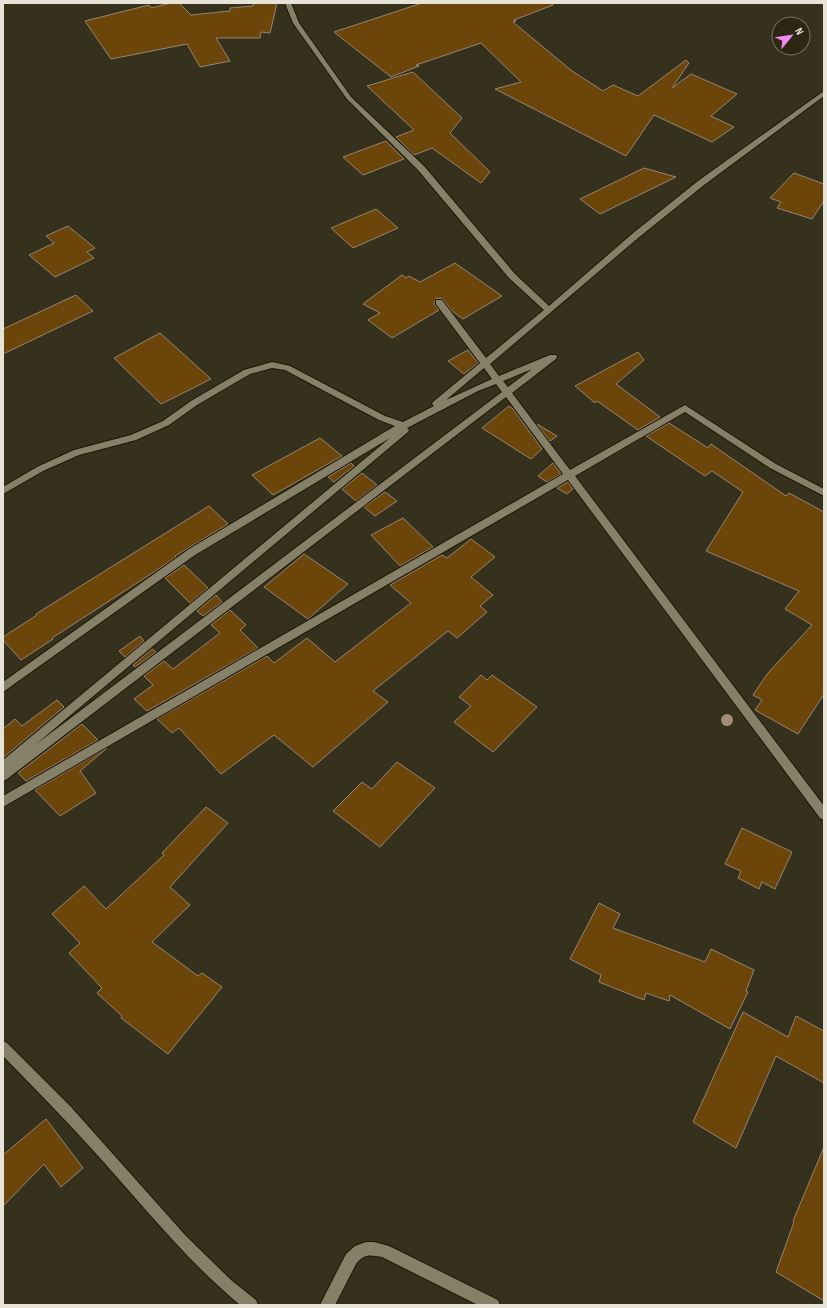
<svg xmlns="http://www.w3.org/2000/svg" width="827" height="1308" viewBox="0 0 827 1308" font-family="'Sofia Sans Condensed',sans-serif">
	<rect width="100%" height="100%" fill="#36311c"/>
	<path fill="#6c450a" stroke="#968572" d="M 171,3 L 179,3 L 191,15 L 230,11 L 230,8 L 253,6 L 254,3 L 277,3 L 270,33 L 261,32 L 260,38 L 216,38 L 230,61 L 200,67 L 187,44 L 111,59 L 85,21 L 149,5 L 151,8 Z
		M 422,3 L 553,3 L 553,5 L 514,20 L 516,21 L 513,22 L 572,71 L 603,91 L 613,85 L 638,96 L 686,60 L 689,63 L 672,88 L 691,74 L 737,94 L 711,116 L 734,127 L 712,142 L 654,115 L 626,156 L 495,89 L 521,82 L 481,43 L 416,65 L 419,66 L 391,77 L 334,32 Z
		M 413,72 L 462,118 L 450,133 L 490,172 L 481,183 L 432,148 L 414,155 L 396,137 L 414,130 L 367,86 Z
		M 386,141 L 404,159 L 363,175 L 343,157 Z
		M 644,168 L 676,177 L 600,214 L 580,199 Z
		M 794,173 L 824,184 L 824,201 L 812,219 L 777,208 L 781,202 L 770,198 Z
		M 376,209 L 398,228 L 353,248 L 331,228 Z
		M 68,226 L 95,248 L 87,252 L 94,258 L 55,277 L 29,255 L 54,243 L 46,236 Z
		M 455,263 L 502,296 L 463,319 L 452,311 L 443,299 L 436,298 L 434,304 L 439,310 L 392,338 L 368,320 L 380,313 L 363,304 L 402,275 L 406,278 L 409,276 L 420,282 Z
		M 76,295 L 93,311 L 3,354 L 3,329 Z
		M 160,333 L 211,379 L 161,404 L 114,358 Z
		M 468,350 L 478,363 L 464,374 L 448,361 Z
		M 638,352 L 644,360 L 616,384 L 660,417 L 638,430 L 597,401 L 595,403 L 575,386 Z
		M 509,406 L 513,409 L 542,449 L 531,459 L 482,428 Z
		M 669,423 L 708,448 L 711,444 L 786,496 L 789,493 L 824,512 L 824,694 L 798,734 L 755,710 L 762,700 L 753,695 L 768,673 L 812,625 L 785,609 L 799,591 L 706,551 L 743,492 L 712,471 L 705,476 L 646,436 Z
		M 537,424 L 557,436 L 550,441 Z
		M 320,438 L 342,456 L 273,495 L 252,475 Z
		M 351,463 L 354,466 L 334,482 L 328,477 Z
		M 553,463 L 561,474 L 547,482 L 538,476 Z
		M 362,473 L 377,485 L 356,501 L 342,489 Z
		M 568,482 L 573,489 L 567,494 L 557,488 Z
		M 385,492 L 397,501 L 375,516 L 364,507 Z
		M 209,506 L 228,524 L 175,556 L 176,557 L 157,570 L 52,638 L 53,639 L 21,660 L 3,640 L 3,637 L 37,615 L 36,614 Z
		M 403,518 L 433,547 L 400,566 L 371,535 Z
		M 471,539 L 495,557 L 471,577 L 493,595 L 480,606 L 487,612 L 457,638 L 448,631 L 373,691 L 388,702 L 313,767 L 274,735 L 221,774 L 179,728 L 172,733 L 157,719 L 267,656 L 274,663 L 307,638 L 335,662 L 411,603 L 390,585 L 442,555 L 447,558 Z
		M 304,554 L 348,584 L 308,619 L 264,587 Z
		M 184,565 L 208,588 L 190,603 L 165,578 Z
		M 216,595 L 222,602 L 203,616 L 197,611 Z
		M 230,610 L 246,625 L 240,630 L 258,648 L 147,711 L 134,699 L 153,685 L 144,676 L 164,661 L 173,669 L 220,633 L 211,625 Z
		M 140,636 L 144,641 L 125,657 L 119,651 Z
		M 152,649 L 156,652 L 135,667 L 133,665 Z
		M 481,675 L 487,680 L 492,675 L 537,707 L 493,752 L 454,722 L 471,706 L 459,697 Z
		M 57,700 L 64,707 L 3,758 L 3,729 L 15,719 L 22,726 Z
		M 82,724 L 98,740 L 26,781 L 18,773 Z
		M 107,748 L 80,771 L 96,793 L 60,816 L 35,790 Z
		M 397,762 L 435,788 L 380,847 L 333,811 L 362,782 L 372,789 Z
		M 206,807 L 228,823 L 170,887 L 190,905 L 152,942 L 198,976 L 202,973 L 222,987 L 168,1054 L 121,1018 L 122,1016 L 97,993 L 102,988 L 69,953 L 80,943 L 52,914 L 84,886 L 106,909 L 164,855 L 162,853 Z
		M 742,828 L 792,852 L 775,889 L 762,882 L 759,889 L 738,878 L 741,871 L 725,864 Z
		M 599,903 L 620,914 L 613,928 L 705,962 L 711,949 L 754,970 L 746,991 L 748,992 L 730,1029 L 670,995 L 669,1001 L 646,993 L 644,1000 L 599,982 L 601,975 L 570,959 Z
		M 743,1012 L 788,1037 L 796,1016 L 824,1031 L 824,1083 L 776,1056 L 736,1148 L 693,1122 Z
		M 46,1119 L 83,1168 L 61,1187 L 44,1164 L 3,1206 L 3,1155 Z
		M 824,1147 L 824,1301 L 776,1272 L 794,1222 L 793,1221 Z"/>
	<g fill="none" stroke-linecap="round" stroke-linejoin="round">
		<g stroke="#1d1805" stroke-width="2">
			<path id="minor" d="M 285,3 L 291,3 L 299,23 L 351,97 L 424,166 L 515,274 L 549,306 L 632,234 L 698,181 L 824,91 L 824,96 L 704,185 L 638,238 L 490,364 L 499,376 L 550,355 L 556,355 L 557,357 L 556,359 L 512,393 L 570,470 L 685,405 L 776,464 L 824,489 L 824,496 L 770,468 L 685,412 L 575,476 L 824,806 L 824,820 L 820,818 L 568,480 L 3,807 L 3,796 L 563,474 L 506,397 L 7,779 L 3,781 L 3,760 L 390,438 L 195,555 L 3,692 L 3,682 L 189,549 L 395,426 L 379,420 L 285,370 L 272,368 L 250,374 L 197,405 L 169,425 L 136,440 L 79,455 L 43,471 L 3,494 L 3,487 L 37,467 L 74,450 L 131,435 L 163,421 L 191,401 L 244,370 L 272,362 L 290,366 L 385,416 L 403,422 L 434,406 L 432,404 L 433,402 L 480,363 L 436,304 L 436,300 L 442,300 L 486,358 L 544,310 L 509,278 L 418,170 L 347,99 L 293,23 ZM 484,368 L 492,379 L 446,400 ZM 532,369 L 508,387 L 503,381 ZM 496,384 L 502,392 L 35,745 L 408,432 L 409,430 L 407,428 L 478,391 Z
				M 3,1041 L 7,1043 L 71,1107 L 186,1236 L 231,1280 L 256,1300 L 258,1305 L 240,1305 C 184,1258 140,1202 91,1148 C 63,1117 33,1087 3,1056 Z
				M 366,1242 L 374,1242 L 389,1246 L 498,1300 L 500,1305 L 478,1305 L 382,1257 C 371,1255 364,1253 356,1264 L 335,1305 L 320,1305 L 346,1254 L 355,1246 Z"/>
		</g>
		<use href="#minor" fill="#868069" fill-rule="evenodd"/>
	</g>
	<circle fill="#a38c7a" cx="727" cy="720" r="6"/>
	<rect width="827" height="1308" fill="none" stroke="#e7e4d7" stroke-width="8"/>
	<g transform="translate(791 36) rotate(61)"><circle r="19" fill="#2c2712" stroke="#777361"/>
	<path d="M0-3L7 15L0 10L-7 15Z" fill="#f28af3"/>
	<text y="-6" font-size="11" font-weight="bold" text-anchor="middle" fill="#e7e4d7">N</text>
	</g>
</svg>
